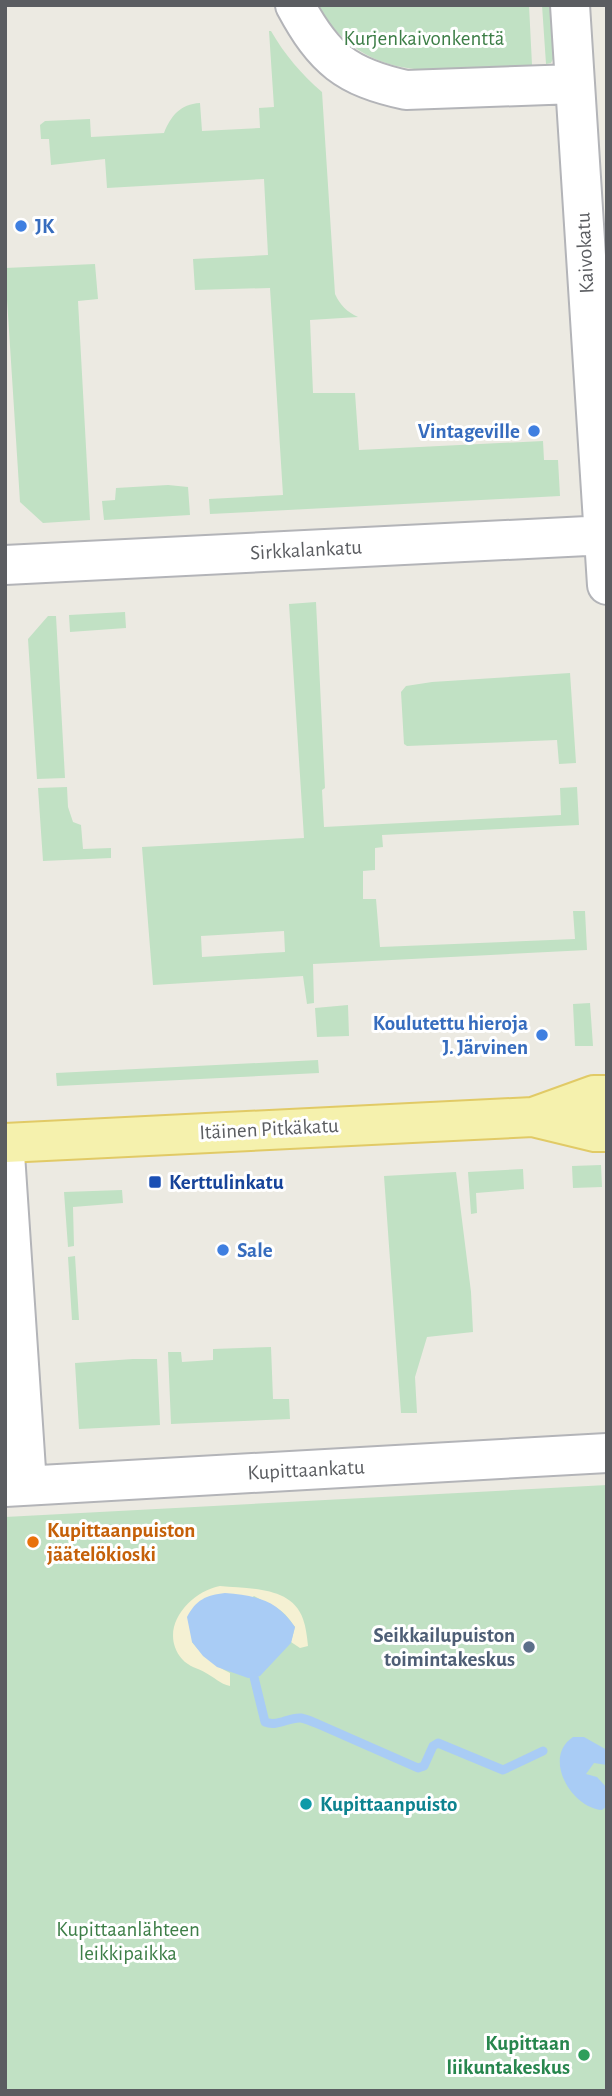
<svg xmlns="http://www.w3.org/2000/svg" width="612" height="2096" viewBox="0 0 612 2096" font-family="'Alegreya Sans',sans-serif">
	<rect width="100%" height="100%" fill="#eceae2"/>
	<path fill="#c1e1c4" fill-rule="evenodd" d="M 317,5 L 529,5 L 532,65 C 448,69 368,91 317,5 Z
		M 542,5 L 550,5 L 553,59 L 551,63 L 546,64 Z
		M 269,31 L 271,31 C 285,55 301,74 322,92 L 335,294 C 340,305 347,312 358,317 L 310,320 L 313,393 L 355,393 L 359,450 L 543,441 L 544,460 L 558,460 L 560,496 L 210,514 L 209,499 L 283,495 L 270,288 L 195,290 L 193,259 L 268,255 L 264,179 L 107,188 L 105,159 L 51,165 L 49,139 L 41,139 L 40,125 L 45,121 L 90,119 L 91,137 L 164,133 C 171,116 180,104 200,103 L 202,131 L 260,128 L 259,108 L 274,107 Z
		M 95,264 L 98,299 L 78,301 L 90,520 L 43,523 L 20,502 L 5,268 Z
		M 168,485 L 188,487 L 190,515 L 104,520 L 102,501 L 115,500 L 116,488 Z
		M 316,602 L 325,788 L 322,790 L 324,827 L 561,815 L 560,788 L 577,787 L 579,825 L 382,835 L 383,847 L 375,848 L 375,870 L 363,871 L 363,899 L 376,899 L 380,947 L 575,939 L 573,911 L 585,911 L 587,950 L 313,964 L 314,1003 L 307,1004 L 303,976 L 153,985 L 142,847 L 304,838 L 289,604 ZM 284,931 L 285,952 L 202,957 L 201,936 Z
		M 125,612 L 126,628 L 70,632 L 69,615 Z
		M 48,616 L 56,616 L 65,778 L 37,779 L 28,639 Z
		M 570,673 L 576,763 L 559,764 L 557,740 L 407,746 L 404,744 L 401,692 L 406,686 L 432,682 Z
		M 67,787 L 68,807 L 73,822 L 81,825 L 83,849 L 111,848 L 111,858 L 43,861 L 38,788 Z
		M 590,1003 L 593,1046 L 575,1046 L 573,1004 Z
		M 348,1005 L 349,1036 L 317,1037 L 315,1008 Z
		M 318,1060 L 319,1073 L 57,1086 L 56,1073 Z
		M 601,1165 L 602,1187 L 573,1188 L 572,1166 Z
		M 523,1169 L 524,1189 L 476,1193 L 477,1213 L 471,1214 L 468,1172 Z
		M 456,1172 L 471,1292 L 473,1332 L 427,1337 L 415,1377 L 417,1413 L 401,1413 L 384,1176 Z
		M 122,1190 L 123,1203 L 73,1207 L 74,1246 L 68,1247 L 64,1192 Z
		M 75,1256 L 79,1320 L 72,1320 L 68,1257 Z
		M 271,1347 L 273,1399 L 289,1399 L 290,1419 L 171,1424 L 168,1352 L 181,1352 L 182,1362 L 213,1360 L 213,1349 Z
		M 133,1359 L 157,1359 L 160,1425 L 79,1429 L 75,1363 Z
		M 607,1485 L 607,2091 L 5,2091 L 5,1517 Z"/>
	<path fill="#f5f1d3" d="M 220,1586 C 248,1589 292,1586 303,1619 C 306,1627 307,1637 308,1646 L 300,1648 L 291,1642 L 295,1627 C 280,1605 275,1608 254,1596 L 192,1642 C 203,1656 214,1665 230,1673 L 230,1686 C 220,1684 214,1677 206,1673 C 198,1668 189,1667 182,1659 C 157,1629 189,1592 220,1586 Z"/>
	<path fill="#a9ccf5" d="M 225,1593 C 257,1596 276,1599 295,1627 L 291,1643 L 260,1676 L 248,1678 L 217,1667 L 203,1656 L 192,1642 L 187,1617 C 196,1600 206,1595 225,1593 Z
		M 573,1737 L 584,1737 L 607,1750 L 607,1765 L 594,1763 L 586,1774 L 597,1777 L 607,1788 L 607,1806 L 602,1810 C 571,1808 542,1757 573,1737 Z"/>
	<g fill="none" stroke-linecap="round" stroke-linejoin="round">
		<path stroke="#a9ccf5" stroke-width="9" d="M 254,1677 L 265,1722 C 278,1727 288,1717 301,1718 C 306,1719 313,1722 318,1724 L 418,1768 L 424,1766 L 433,1746 L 438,1743 L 503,1770 L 543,1751"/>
		<g stroke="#b3b4b8" stroke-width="42">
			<path id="minor" d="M 295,5 C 324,59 346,77 406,90 L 575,84
				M 570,5 L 607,585
				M 5,565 L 607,535
				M 5,1154 L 27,1485
				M 5,1487 L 607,1453"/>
		</g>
		<g stroke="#e1ca66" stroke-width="42">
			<path id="major" d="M 533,1117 L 594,1095 L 607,1095
				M 5,1143 L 533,1117 L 595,1132 L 607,1132"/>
		</g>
		<use href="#minor" stroke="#fff" stroke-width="38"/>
		<use href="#major" stroke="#f5f1ad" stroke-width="38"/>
	</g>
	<g fill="#3f7fe0" stroke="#fff" stroke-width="2.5">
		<circle cx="21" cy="226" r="7"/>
		<circle cx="534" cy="431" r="7"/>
		<circle cx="542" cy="1035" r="7"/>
		<circle cx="223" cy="1250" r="7"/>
	</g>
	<rect fill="#1a4fb4" stroke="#fff" stroke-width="2.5" x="148" y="1175" width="14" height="14" rx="3.5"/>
	<circle fill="#e8710a" stroke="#fff" stroke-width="2.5" cx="33" cy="1542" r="7"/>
	<circle fill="#5c6f8a" stroke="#fff" stroke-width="2.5" cx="529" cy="1647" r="7"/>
	<circle fill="#0f9aa8" stroke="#fff" stroke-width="2.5" cx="306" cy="1804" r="7"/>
	<circle fill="#2e9e5b" stroke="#fff" stroke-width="2.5" cx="584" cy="2055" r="7"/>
	<g text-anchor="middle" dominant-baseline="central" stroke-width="6" stroke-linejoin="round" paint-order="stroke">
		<g font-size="21" fill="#3d7e47" stroke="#fff">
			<text x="424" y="38">Kurjenkaivonkenttä</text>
			<text x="128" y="1929">Kupittaanlähteen<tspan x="128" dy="24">leikkipaikka</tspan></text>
		</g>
		<g font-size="21" font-weight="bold" fill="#366cbe" stroke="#fff" text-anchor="start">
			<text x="35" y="226">JK</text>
			<text x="520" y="431" text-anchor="end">Vintageville</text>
			<text x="528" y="1023" text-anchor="end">Koulutettu hieroja<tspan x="528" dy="24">J. Järvinen</tspan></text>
			<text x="237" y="1250">Sale</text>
		</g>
		<g font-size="21" fill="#5b5d61" stroke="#fff">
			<text transform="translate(585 253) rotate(-93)">Kaivokatu</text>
			<text transform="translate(306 550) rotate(-3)">Sirkkalankatu</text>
			<text transform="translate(269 1129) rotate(-3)">Itäinen Pitkäkatu</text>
			<text transform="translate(306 1470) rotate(-3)">Kupittaankatu</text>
		</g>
		<g font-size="21" font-weight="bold" fill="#164399" stroke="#fff" text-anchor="start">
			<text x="169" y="1182">Kerttulinkatu</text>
		</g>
		<g font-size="21" font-weight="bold" fill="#c56008" stroke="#fff" text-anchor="start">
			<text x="47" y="1530">Kupittaanpuiston<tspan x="47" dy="24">jäätelökioski</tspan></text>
		</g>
		<g font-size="21" font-weight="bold" fill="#4e5e75" stroke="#fff" text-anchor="end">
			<text x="515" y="1635">Seikkailupuiston<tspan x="515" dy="24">toimintakeskus</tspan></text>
		</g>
		<g font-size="21" font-weight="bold" fill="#0d838f" stroke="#fff" text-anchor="start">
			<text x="320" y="1804">Kupittaanpuisto</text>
		</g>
		<g font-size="21" font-weight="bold" fill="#27864d" stroke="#fff" text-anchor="end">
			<text x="570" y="2043">Kupittaan<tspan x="570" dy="24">liikuntakeskus</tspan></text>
		</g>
	</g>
	<rect width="612" height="2096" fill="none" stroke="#5b5d61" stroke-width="14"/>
</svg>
